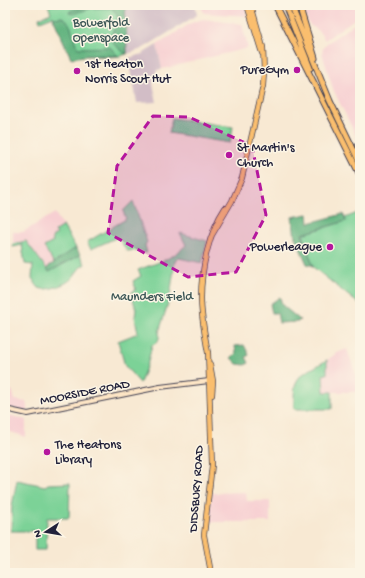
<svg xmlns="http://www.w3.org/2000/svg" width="365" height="578" viewBox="0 0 365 578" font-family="'Gochi Hand',sans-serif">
	<rect width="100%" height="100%" fill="#fcf5e5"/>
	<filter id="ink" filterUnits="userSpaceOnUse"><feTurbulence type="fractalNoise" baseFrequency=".025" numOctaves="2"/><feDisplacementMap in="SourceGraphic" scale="8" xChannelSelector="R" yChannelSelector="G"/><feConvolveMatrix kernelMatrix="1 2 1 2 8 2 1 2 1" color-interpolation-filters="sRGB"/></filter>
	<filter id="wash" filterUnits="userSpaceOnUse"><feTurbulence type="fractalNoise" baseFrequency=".012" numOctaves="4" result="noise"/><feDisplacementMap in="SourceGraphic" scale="16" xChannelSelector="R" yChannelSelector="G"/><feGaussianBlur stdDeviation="0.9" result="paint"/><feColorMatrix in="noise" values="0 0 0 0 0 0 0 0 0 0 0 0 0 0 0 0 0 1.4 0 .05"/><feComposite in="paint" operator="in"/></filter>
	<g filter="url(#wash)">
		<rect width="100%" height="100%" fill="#f8e9d3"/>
		<path fill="#f7cfd2" d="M 201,5 L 245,5 L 247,16 L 204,13 Z
			M 311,5 L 360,5 L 360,15 L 325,40 L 318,30 L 310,25 L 305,15 L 307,7 Z
			M 203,19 L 242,24 L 248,48 L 162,69 L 157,45 L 191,23 Z
			M 360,20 L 360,144 L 333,89 L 322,53 L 323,48 L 327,43 Z
			M 55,213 L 80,255 L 49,272 L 26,241 L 13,244 L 13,232 L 23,232 Z
			M 347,349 L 356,375 L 358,392 L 332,392 L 332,409 L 294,409 L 294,387 L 297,379 L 305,372 L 320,365 L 337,353 Z
			M 5,390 L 6,391 L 12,390 L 15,400 L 26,402 L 28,412 L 5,407 Z
			M 5,414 L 26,420 L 26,437 L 5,430 Z
			M 246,492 L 247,501 L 270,501 L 270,522 L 207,522 L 212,493 Z"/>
		<path fill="#d2bdc6" d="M 125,5 L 195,5 L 197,15 L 142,49 L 127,54 Z
			M 157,45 L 162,69 L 157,70 L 154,78 L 153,84 L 157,102 L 137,103 L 129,58 L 142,54 Z"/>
		<path fill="#7bd297" stroke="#4e7a69" d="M 48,5 L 125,5 L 127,54 C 110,61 89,52 71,58 L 53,16 L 40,21 L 39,18 L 51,13 Z
			M 172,118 L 233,127 L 230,143 L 169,133 Z
			M 133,201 L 147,242 L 145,245 L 147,253 L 135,250 L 127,251 L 118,237 L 91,249 L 87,242 L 126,219 L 123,211 Z
			M 360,212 L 360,305 L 313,267 L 303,234 L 346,221 L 345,218 Z
			M 63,226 L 76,248 L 54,263 L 44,247 L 53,242 L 52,237 L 57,234 L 55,231 Z
			M 180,233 L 207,241 L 202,263 L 179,258 L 175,261 L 170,297 L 159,332 C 160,339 158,343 152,345 L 148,362 L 140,383 L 125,366 L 118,341 L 138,333 L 135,317 L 136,309 L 131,293 L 136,289 L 133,281 L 141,276 L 138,270 C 155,263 172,260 186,245 Z
			M 26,241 L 49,272 L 80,255 L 85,264 C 78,268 77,273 72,278 C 68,284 46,292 39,288 C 36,285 34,281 32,278 L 33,265 L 25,264 L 22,245 L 13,247 L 13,244 Z
			M 327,360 L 327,374 L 323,375 L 324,392 L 332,392 L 332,409 L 294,409 C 293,372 298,378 327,360 Z
			M 17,480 L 45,486 L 48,484 L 70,483 L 69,518 L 47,518 L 46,550 L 35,550 L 35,531 L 11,531 L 12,506 Z"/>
		<path fill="#64b480" stroke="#436b5e" d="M 92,5 L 125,5 L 127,54 L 123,52 L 112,42 L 112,34 L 118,17 L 112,8 L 92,8 L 73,14 L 69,13 L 70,11 Z
			M 62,17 C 73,21 72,39 78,48 L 110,47 L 118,56 L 91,55 L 71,58 L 53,18 Z
			M 308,214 L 309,223 L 343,214 L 346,221 L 302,234 L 313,266 L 307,264 L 295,237 L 292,217 Z
			M 76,248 L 80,255 L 49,272 L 47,269 L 49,266 Z
			M 280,297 L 282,305 L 300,320 L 298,322 L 279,323 L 277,313 L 272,313 L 270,304 Z
			M 244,345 L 249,355 L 246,357 L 249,363 L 245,365 L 237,364 L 231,358 L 236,353 L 235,346 Z"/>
	</g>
	<g filter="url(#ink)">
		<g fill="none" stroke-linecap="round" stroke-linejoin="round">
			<g stroke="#424052" stroke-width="6">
				<path id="secondary" d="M 5,409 L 28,414 L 160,387 L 209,381"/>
			</g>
			<g stroke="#424052" stroke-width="6">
				<path id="primary" d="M 247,5 L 262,53
					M 212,235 L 232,201 L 242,178 L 263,86 L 264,73 L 263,47 L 251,5
					M 208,352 L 212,465 L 204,535 L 211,573
					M 208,353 C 205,336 201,316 201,298 C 201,269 209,232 225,208
					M 210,364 L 213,381 L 212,395"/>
			</g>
			<g stroke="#424052" stroke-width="7">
				<path id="highway" d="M 275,5 L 360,175
					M 285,5 L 310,68
					M 291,5 L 330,101 L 360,163
					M 299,5 L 315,58"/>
			</g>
			<use href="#secondary" stroke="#fde5c5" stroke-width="4"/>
			<use href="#primary" stroke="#fabe6e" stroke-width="4.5"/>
			<use href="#highway" stroke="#fabe6e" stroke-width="5"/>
		</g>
	</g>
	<path fill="#b5179e" fill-opacity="0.2" stroke="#b5179e" stroke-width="3" stroke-dasharray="8 5" stroke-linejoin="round" d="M 153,116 L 189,117 L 252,146 L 266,215 L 236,272 L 188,277 L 108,233 L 117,166 Z"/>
	<g fill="#b5179e" stroke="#fcf5e5" stroke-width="1.5">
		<circle cx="297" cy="70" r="4"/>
		<circle cx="77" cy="71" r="4"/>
		<circle cx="229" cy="155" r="4"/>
		<circle cx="330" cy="247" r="4"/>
		<circle cx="47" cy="452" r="4"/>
	</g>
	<g text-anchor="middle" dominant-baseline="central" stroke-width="3" stroke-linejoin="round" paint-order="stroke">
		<g font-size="13" fill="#3d5757" stroke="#fcf5e5">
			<text x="101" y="23">Bowerfold<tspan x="101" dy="15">Openspace</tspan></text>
			<text x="152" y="297">Maunders Field</text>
		</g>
		<g font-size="13" fill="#22223b" stroke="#fcf5e5" text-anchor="start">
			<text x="85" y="64">1st Heaton<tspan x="85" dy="15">Norris Scout Hut</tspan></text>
			<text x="289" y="70" text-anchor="end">PureGym</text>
			<text x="237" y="148">St Martin's<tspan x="237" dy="15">Church</tspan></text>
			<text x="322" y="247" text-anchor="end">Powerleague</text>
			<text x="55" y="445">The Heatons<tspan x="55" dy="15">Library</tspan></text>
		</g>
		<g font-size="13" fill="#22223b" stroke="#fcf5e5">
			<text transform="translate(85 393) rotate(-11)">MOORSIDE ROAD</text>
			<text transform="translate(197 489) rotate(-86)">DIDSBURY ROAD</text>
		</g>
	</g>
	<rect width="365" height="578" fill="none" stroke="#fcf5e5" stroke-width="20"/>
	<g transform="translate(46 532) rotate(258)" stroke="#fcf5e5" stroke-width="3" paint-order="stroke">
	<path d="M0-3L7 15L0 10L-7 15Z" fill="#22223b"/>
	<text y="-6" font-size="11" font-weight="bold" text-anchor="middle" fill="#22223b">N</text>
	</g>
</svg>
